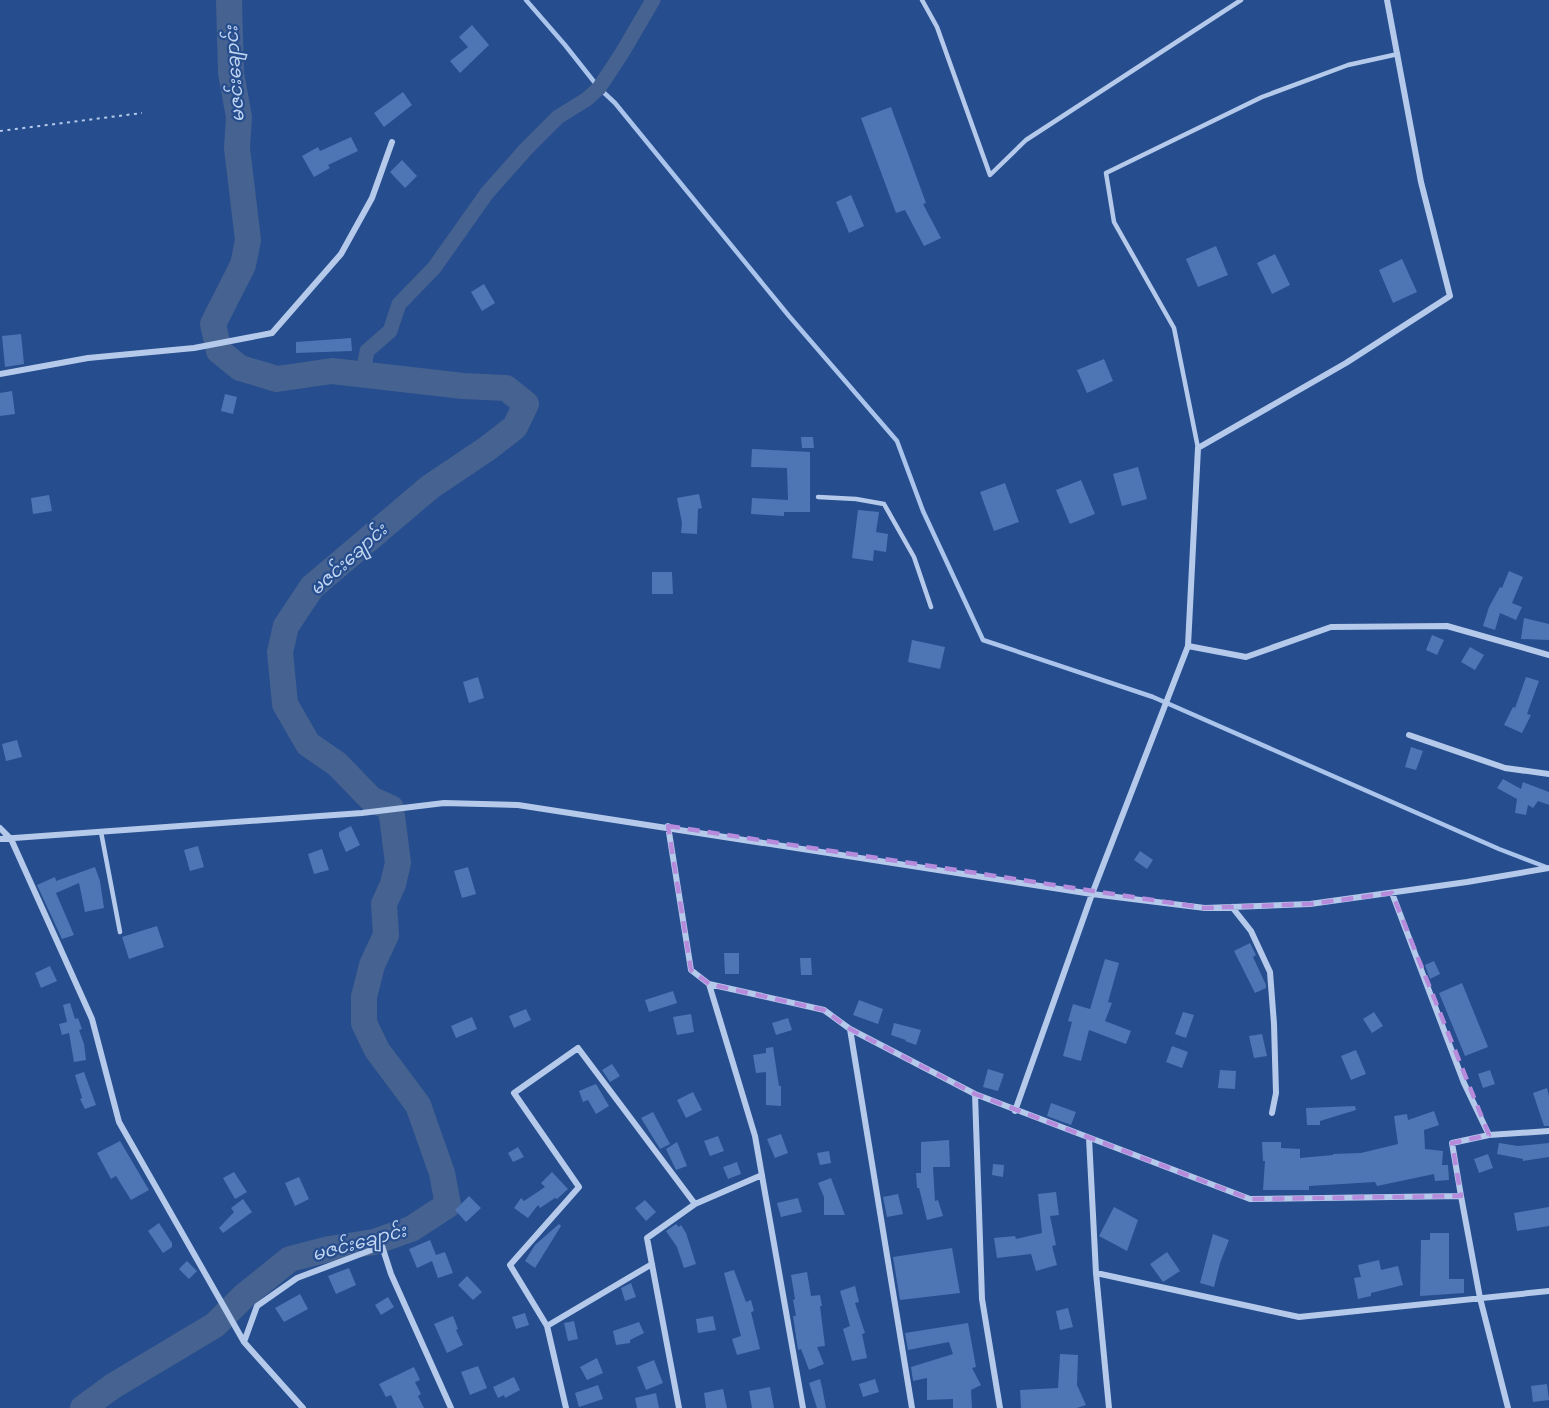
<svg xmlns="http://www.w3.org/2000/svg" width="1549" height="1408" viewBox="0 0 1549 1408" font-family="'Archivo Narrow','Noto Sans Myanmar',sans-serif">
	<rect width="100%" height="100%" fill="#264d8d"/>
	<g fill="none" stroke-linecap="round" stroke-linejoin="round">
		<path stroke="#aac4eb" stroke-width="4.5" d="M 526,0 L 565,45 L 599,88 L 615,103 L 789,316 L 897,441 L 923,511 L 983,640 L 1153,697 L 1499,849 L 1546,867"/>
		<path stroke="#466290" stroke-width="15" d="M 363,374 L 367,351 L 390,331 L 399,304 L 434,268 L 487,193 L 526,149 L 558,117 L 587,99 L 599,88 L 622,53 L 653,0"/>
		<path stroke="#466290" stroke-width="26" d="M 83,1408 L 113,1386 L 215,1325 L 244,1296 L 290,1259 L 329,1249 L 374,1242 L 411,1229 L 448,1205 L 442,1173 L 418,1105 L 377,1050 L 364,1023 L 364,997 L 372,965 L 386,935 L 384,904 L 393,884 L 398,863 L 391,808 L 371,799 L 337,764 L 308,744 L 285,704 L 280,652 L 286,626 L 312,587 L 430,487 L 488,448 L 515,427 L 526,404 L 506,388 L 463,386 L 332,371 L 277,379 L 240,368 L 219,351 L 213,324 L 243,265 L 248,240 L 237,148 L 239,117 L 231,73 L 229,0"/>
	</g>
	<path fill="#4e76b4" d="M 472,25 L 489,45 L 460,73 L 450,61 L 468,47 L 459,37 Z
		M 403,92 L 412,105 L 384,127 L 374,113 Z
		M 891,107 L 926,203 L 923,204 L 941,238 L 924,246 L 905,210 L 896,213 L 861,118 Z
		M 351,137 L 358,151 L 328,165 L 330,168 L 314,177 L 302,156 L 318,147 L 320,151 Z
		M 402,160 L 417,176 L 405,188 L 390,172 Z
		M 851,195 L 864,226 L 849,233 L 836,202 Z
		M 1216,246 L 1228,275 L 1198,287 L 1186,259 Z
		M 1275,254 L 1290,285 L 1272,294 L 1257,263 Z
		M 1402,259 L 1417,292 L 1393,303 L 1379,270 Z
		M 484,284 L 495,303 L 482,311 L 471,292 Z
		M 21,334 L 24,364 L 5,367 L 2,336 Z
		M 351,338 L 352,351 L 296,353 L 296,342 Z
		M 1104,359 L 1113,381 L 1087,393 L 1077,370 Z
		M 12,391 L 15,414 L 0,416 L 0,393 Z
		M 225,394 L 237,397 L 233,414 L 221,411 Z
		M 801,437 L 813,437 L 814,448 L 802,448 Z
		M 752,449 L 810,452 L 810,512 L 784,512 L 784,516 L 751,514 L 752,498 L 788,500 L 787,468 L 751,467 Z
		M 1138,467 L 1147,499 L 1122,506 L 1113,474 Z
		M 1081,480 L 1095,514 L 1070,524 L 1056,490 Z
		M 1005,483 L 1019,522 L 994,531 L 980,492 Z
		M 699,494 L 702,508 L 698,509 L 697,534 L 681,533 L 682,523 L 677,498 Z
		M 49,495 L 52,511 L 33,514 L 31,498 Z
		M 858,510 L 879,512 L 876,532 L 888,534 L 886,552 L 874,550 L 873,561 L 852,558 Z
		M 1509,571 L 1523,577 L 1512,603 L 1522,607 L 1516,620 L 1500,613 L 1495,630 L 1483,626 L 1489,607 L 1500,587 L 1502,588 Z
		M 652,572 L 672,572 L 673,594 L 652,594 Z
		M 1524,618 L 1549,624 L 1549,640 L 1521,639 Z
		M 1432,635 L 1444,640 L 1437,655 L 1426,650 Z
		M 912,640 L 945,647 L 940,669 L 908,662 Z
		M 1470,647 L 1484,655 L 1475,670 L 1461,662 Z
		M 478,677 L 484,698 L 469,703 L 463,682 Z
		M 1526,677 L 1539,681 L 1527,714 L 1531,715 L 1522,733 L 1504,725 L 1513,707 L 1515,708 Z
		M 17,740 L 22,757 L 6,761 L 2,744 Z
		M 1411,747 L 1423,751 L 1416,770 L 1405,767 Z
		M 1503,779 L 1521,789 L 1523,782 L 1549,792 L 1549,805 L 1538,801 L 1533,808 L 1528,805 L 1526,815 L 1515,813 L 1517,799 L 1497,788 Z
		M 351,826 L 360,845 L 346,852 L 339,836 L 339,832 Z
		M 198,846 L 204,867 L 190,871 L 184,850 Z
		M 322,849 L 329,870 L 314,874 L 308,854 Z
		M 1140,851 L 1153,860 L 1147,869 L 1134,860 Z
		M 95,867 L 100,881 L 104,908 L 85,912 L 79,883 L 56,893 L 74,935 L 62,939 L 37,885 L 55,877 L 56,881 Z
		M 468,867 L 476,894 L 462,898 L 454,871 Z
		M 157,926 L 164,947 L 129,959 L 122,937 Z
		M 1250,943 L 1256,955 L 1253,957 L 1266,985 L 1266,988 L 1255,993 L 1234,951 Z
		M 724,953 L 739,953 L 739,974 L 725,974 Z
		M 800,958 L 811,958 L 812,975 L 801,975 Z
		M 1105,959 L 1119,963 L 1108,1002 L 1112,1003 L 1105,1021 L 1131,1031 L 1126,1044 L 1089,1030 L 1081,1061 L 1063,1056 L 1072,1022 L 1068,1021 L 1073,1004 L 1090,1009 Z
		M 1434,961 L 1440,974 L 1430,979 L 1425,965 Z
		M 50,966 L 57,981 L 41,988 L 35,973 Z
		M 1462,983 L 1488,1047 L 1465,1056 L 1439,993 Z
		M 673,991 L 677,1003 L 649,1012 L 645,1000 Z
		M 859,1000 L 883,1009 L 878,1024 L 853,1015 Z
		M 70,1003 L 75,1019 L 78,1018 L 82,1029 L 79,1030 L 84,1044 L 86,1060 L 74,1062 L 69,1033 L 62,1035 L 59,1024 L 67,1022 L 63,1005 Z
		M 526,1009 L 531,1020 L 514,1028 L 509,1016 Z
		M 1183,1012 L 1194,1015 L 1186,1038 L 1175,1034 Z
		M 1374,1012 L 1383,1026 L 1372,1033 L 1363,1019 Z
		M 691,1014 L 694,1032 L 677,1035 L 673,1017 Z
		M 472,1017 L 477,1029 L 456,1038 L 451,1026 Z
		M 788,1018 L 792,1030 L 776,1035 L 772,1023 Z
		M 894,1023 L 921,1030 L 916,1045 L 905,1041 L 906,1040 L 891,1035 Z
		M 1262,1034 L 1267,1056 L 1254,1058 L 1249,1036 Z
		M 1172,1046 L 1188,1052 L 1182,1068 L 1166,1062 Z
		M 773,1047 L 779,1086 L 781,1086 L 781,1106 L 766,1105 L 766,1072 L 756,1073 L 753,1055 L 766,1053 L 766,1048 Z
		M 1356,1050 L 1366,1074 L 1351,1080 L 1341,1056 Z
		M 612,1064 L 620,1076 L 610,1082 L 602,1070 Z
		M 988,1069 L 1004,1074 L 998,1091 L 983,1087 Z
		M 1220,1070 L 1236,1071 L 1235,1089 L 1218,1088 Z
		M 1490,1070 L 1495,1084 L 1483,1088 L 1478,1074 Z
		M 84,1072 L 96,1105 L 85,1109 L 80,1099 L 82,1098 L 75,1075 Z
		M 596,1084 L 609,1106 L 596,1114 L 588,1100 L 583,1102 L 579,1091 Z
		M 1547,1088 L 1549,1096 L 1549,1126 L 1544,1126 L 1533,1093 Z
		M 693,1092 L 702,1110 L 686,1118 L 677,1100 Z
		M 1051,1103 L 1076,1112 L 1071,1125 L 1047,1116 Z
		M 1355,1106 L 1356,1110 L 1320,1121 L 1320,1125 L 1307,1125 L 1306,1108 Z
		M 1434,1111 L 1439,1125 L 1424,1130 L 1425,1149 L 1443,1151 L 1442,1165 L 1448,1165 L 1449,1180 L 1435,1181 L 1434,1174 L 1377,1186 L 1375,1182 L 1309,1186 L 1309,1190 L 1263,1190 L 1265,1161 L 1263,1161 L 1262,1142 L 1281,1142 L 1281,1148 L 1300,1149 L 1300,1158 L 1333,1155 L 1333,1154 L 1361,1153 L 1398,1144 L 1394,1116 L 1407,1114 L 1408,1120 Z
		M 653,1112 L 670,1144 L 660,1149 L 641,1118 Z
		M 781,1134 L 788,1153 L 775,1158 L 767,1139 Z
		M 718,1136 L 724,1151 L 710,1156 L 704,1141 Z
		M 949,1140 L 950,1167 L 933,1167 L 935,1201 L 938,1200 L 943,1216 L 927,1220 L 919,1188 L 917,1188 L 916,1173 L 921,1173 L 921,1142 Z
		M 120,1141 L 149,1190 L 131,1200 L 116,1176 L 111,1179 L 97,1153 Z
		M 677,1142 L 687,1166 L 676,1170 L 666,1149 Z
		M 1499,1143 L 1518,1146 L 1549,1143 L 1549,1157 L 1523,1161 L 1523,1159 L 1497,1154 Z
		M 518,1147 L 524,1157 L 513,1162 L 508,1153 Z
		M 829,1151 L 831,1163 L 820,1165 L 817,1153 Z
		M 1488,1154 L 1493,1168 L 1479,1173 L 1474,1159 Z
		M 737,1162 L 741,1174 L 728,1179 L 723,1167 Z
		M 993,1164 L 1004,1165 L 1003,1177 L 992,1175 Z
		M 234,1172 L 247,1192 L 235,1199 L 223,1178 Z
		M 552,1172 L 568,1189 L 557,1199 L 555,1198 L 540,1208 L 538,1205 L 528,1218 L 514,1208 L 521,1198 L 524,1201 L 545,1187 L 541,1183 Z
		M 299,1177 L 309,1199 L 295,1206 L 285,1183 Z
		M 831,1178 L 845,1215 L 824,1215 L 824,1197 L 818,1183 Z
		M 1056,1192 L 1059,1215 L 1050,1216 L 1056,1245 L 1052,1246 L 1057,1265 L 1036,1271 L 1031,1254 L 997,1258 L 994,1238 L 1015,1236 L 1016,1239 L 1042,1233 L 1038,1194 Z
		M 898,1194 L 903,1214 L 887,1217 L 883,1197 Z
		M 469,1196 L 481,1208 L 466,1222 L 455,1210 Z
		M 798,1198 L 802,1212 L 781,1217 L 777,1203 Z
		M 243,1199 L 252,1212 L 223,1233 L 219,1228 L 234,1212 L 231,1208 Z
		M 645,1200 L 656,1212 L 646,1221 L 635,1208 Z
		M 1114,1207 L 1138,1220 L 1127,1251 L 1099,1236 Z
		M 1549,1207 L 1549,1226 L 1517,1231 L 1514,1213 Z
		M 159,1223 L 172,1243 L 172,1247 L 163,1253 L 148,1231 Z
		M 559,1224 L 561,1226 L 535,1268 L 525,1261 L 535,1245 Z
		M 676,1224 L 679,1227 L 681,1225 L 686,1233 L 696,1264 L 684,1268 L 677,1247 L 666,1231 Z
		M 1430,1233 L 1449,1233 L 1449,1279 L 1464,1279 L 1464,1293 L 1420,1296 L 1421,1240 L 1430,1240 Z
		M 1213,1234 L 1229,1240 L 1220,1263 L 1214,1287 L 1200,1283 Z
		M 430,1240 L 436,1255 L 445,1252 L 453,1273 L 438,1278 L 432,1261 L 417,1268 L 409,1249 Z
		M 952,1248 L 960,1293 L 900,1300 L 893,1257 Z
		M 1167,1252 L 1180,1271 L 1163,1282 L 1150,1264 Z
		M 1379,1260 L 1381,1270 L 1398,1266 L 1403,1285 L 1371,1293 L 1371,1296 L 1358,1299 L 1354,1278 L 1361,1277 L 1358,1265 Z
		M 187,1261 L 197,1271 L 189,1279 L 179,1269 Z
		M 349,1268 L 356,1285 L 336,1294 L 328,1276 Z
		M 734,1270 L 746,1302 L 751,1300 L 754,1311 L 751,1312 L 760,1349 L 737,1355 L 732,1339 L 741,1336 L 724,1273 Z
		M 807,1272 L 811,1296 L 820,1295 L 822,1306 L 820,1306 L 825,1346 L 817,1347 L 824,1364 L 809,1370 L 801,1349 L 798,1350 L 793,1316 L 796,1316 L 793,1300 L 795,1299 L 791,1275 Z
		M 467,1276 L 482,1292 L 473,1300 L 458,1285 Z
		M 631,1283 L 636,1297 L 625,1301 L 621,1288 Z
		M 855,1286 L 859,1302 L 855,1303 L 865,1333 L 862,1334 L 867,1358 L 852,1361 L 843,1329 L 850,1326 L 840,1291 Z
		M 300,1294 L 308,1309 L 284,1322 L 275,1308 Z
		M 388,1297 L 394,1307 L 381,1315 L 375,1305 Z
		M 1068,1308 L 1073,1327 L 1060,1330 L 1056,1311 Z
		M 525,1313 L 529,1325 L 516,1329 L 512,1317 Z
		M 453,1316 L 458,1329 L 456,1330 L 463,1345 L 447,1353 L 434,1324 Z
		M 713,1316 L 716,1330 L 698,1333 L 696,1319 Z
		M 574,1321 L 578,1339 L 568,1341 L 564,1323 Z
		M 639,1322 L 644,1333 L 630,1340 L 630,1343 L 616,1345 L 613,1331 Z
		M 968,1323 L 976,1367 L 972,1368 L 981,1385 L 971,1390 L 972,1408 L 953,1408 L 953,1399 L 927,1400 L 927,1378 L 913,1381 L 911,1367 L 953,1354 L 949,1342 L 908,1350 L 905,1333 Z
		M 1060,1354 L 1078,1355 L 1077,1385 L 1086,1405 L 1077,1408 L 1021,1408 L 1020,1390 L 1058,1388 Z
		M 597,1358 L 603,1373 L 587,1380 L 580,1367 Z
		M 654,1360 L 663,1383 L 646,1390 L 637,1367 Z
		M 478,1366 L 487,1388 L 470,1395 L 461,1372 Z
		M 414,1367 L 420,1380 L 415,1382 L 421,1394 L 418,1396 L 424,1408 L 397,1408 L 391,1395 L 386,1397 L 379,1384 Z
		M 514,1377 L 520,1390 L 505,1398 L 504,1395 L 498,1398 L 493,1387 Z
		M 820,1379 L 822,1387 L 826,1408 L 817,1408 L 809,1383 Z
		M 875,1379 L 879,1392 L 863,1397 L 859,1384 Z
		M 1547,1384 L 1549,1400 L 1533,1402 L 1531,1386 Z
		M 598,1385 L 603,1399 L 579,1407 L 575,1393 Z
		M 770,1387 L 774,1408 L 752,1408 L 749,1391 Z
		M 723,1389 L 727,1408 L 706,1408 L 704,1393 Z
		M 656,1393 L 659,1408 L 637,1408 L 635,1398 Z"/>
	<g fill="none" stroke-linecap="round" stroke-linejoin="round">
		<path stroke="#b5caeb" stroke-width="2" stroke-dasharray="3 4.5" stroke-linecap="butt" d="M 0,131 L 142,113"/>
		<path stroke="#b5caeb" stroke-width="4.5" d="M 922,0 L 937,27 L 990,175 L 1026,140 L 1241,0
			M 1198,448 L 1174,328 L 1114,222 L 1106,173 L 1262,97 L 1348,65 L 1398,54
			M 818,497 L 856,499 L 884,504 L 914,557 L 931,607
			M 101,832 L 120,932"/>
		<path stroke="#b5caeb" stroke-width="6" d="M 0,374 L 88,358 L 194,348 L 272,333 L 341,254 L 372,198 L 392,142
			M 1188,646 L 1246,657 L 1331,627 L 1447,626 L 1549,655
			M 1409,735 L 1505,768 L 1549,774
			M 668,826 L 691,970 L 709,984
			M 0,828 L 11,839 L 92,1019 L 119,1122 L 244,1342 L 303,1408
			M 0,839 L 362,813 L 444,803 L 518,805 L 1092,894 L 1205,908 L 1310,904 L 1467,882 L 1549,868
			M 1392,893 L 1464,1083 L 1489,1135
			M 1232,907 L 1251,931 L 1270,972 L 1274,1024 L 1276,1093 L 1272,1113
			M 850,1029 L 912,1408
			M 975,1094 L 982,1299 L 1000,1408
			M 1015,1111 L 1092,894 L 1188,646 L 1198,448 L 1346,363 L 1450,296 L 1421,182 L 1387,0
			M 1089,1138 L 1096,1273 L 1109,1408
			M 1461,1196 L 1480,1298 L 1508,1408
			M 1096,1273 L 1299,1317 L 1549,1291
			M 547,1326 L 652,1264
			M 244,1342 L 257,1306 L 297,1278 L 382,1246 L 391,1274 L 451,1408
			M 566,1408 L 547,1326 L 510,1265 L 579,1187 L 514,1093 L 578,1048 L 695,1204
			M 679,1408 L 647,1238 L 695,1204 L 762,1175
			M 803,1408 L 755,1136 L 709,984 L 824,1010 L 850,1029 L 975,1094 L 1250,1199 L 1461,1196 L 1452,1143 L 1489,1135 L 1549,1131"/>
	</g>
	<path fill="none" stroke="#b68bdc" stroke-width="4.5" stroke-dasharray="12 8" stroke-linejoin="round" d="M 668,826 L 1205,908 L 1310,904 L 1392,893 L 1489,1135 L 1452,1143 L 1461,1196 L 1250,1199 L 975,1094 L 850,1029 L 824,1010 L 709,984 L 691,970 Z"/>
	<g text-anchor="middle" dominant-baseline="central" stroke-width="4.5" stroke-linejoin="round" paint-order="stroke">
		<g font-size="18" font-style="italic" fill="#c1d5f2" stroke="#264d8d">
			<text transform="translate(234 74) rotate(-94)">မဇင်းချောင်း</text>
			<text transform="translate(348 559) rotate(-42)">မဇင်းချောင်း</text>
			<text transform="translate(359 1242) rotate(-15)">မဇင်းချောင်း</text>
		</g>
	</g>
</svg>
